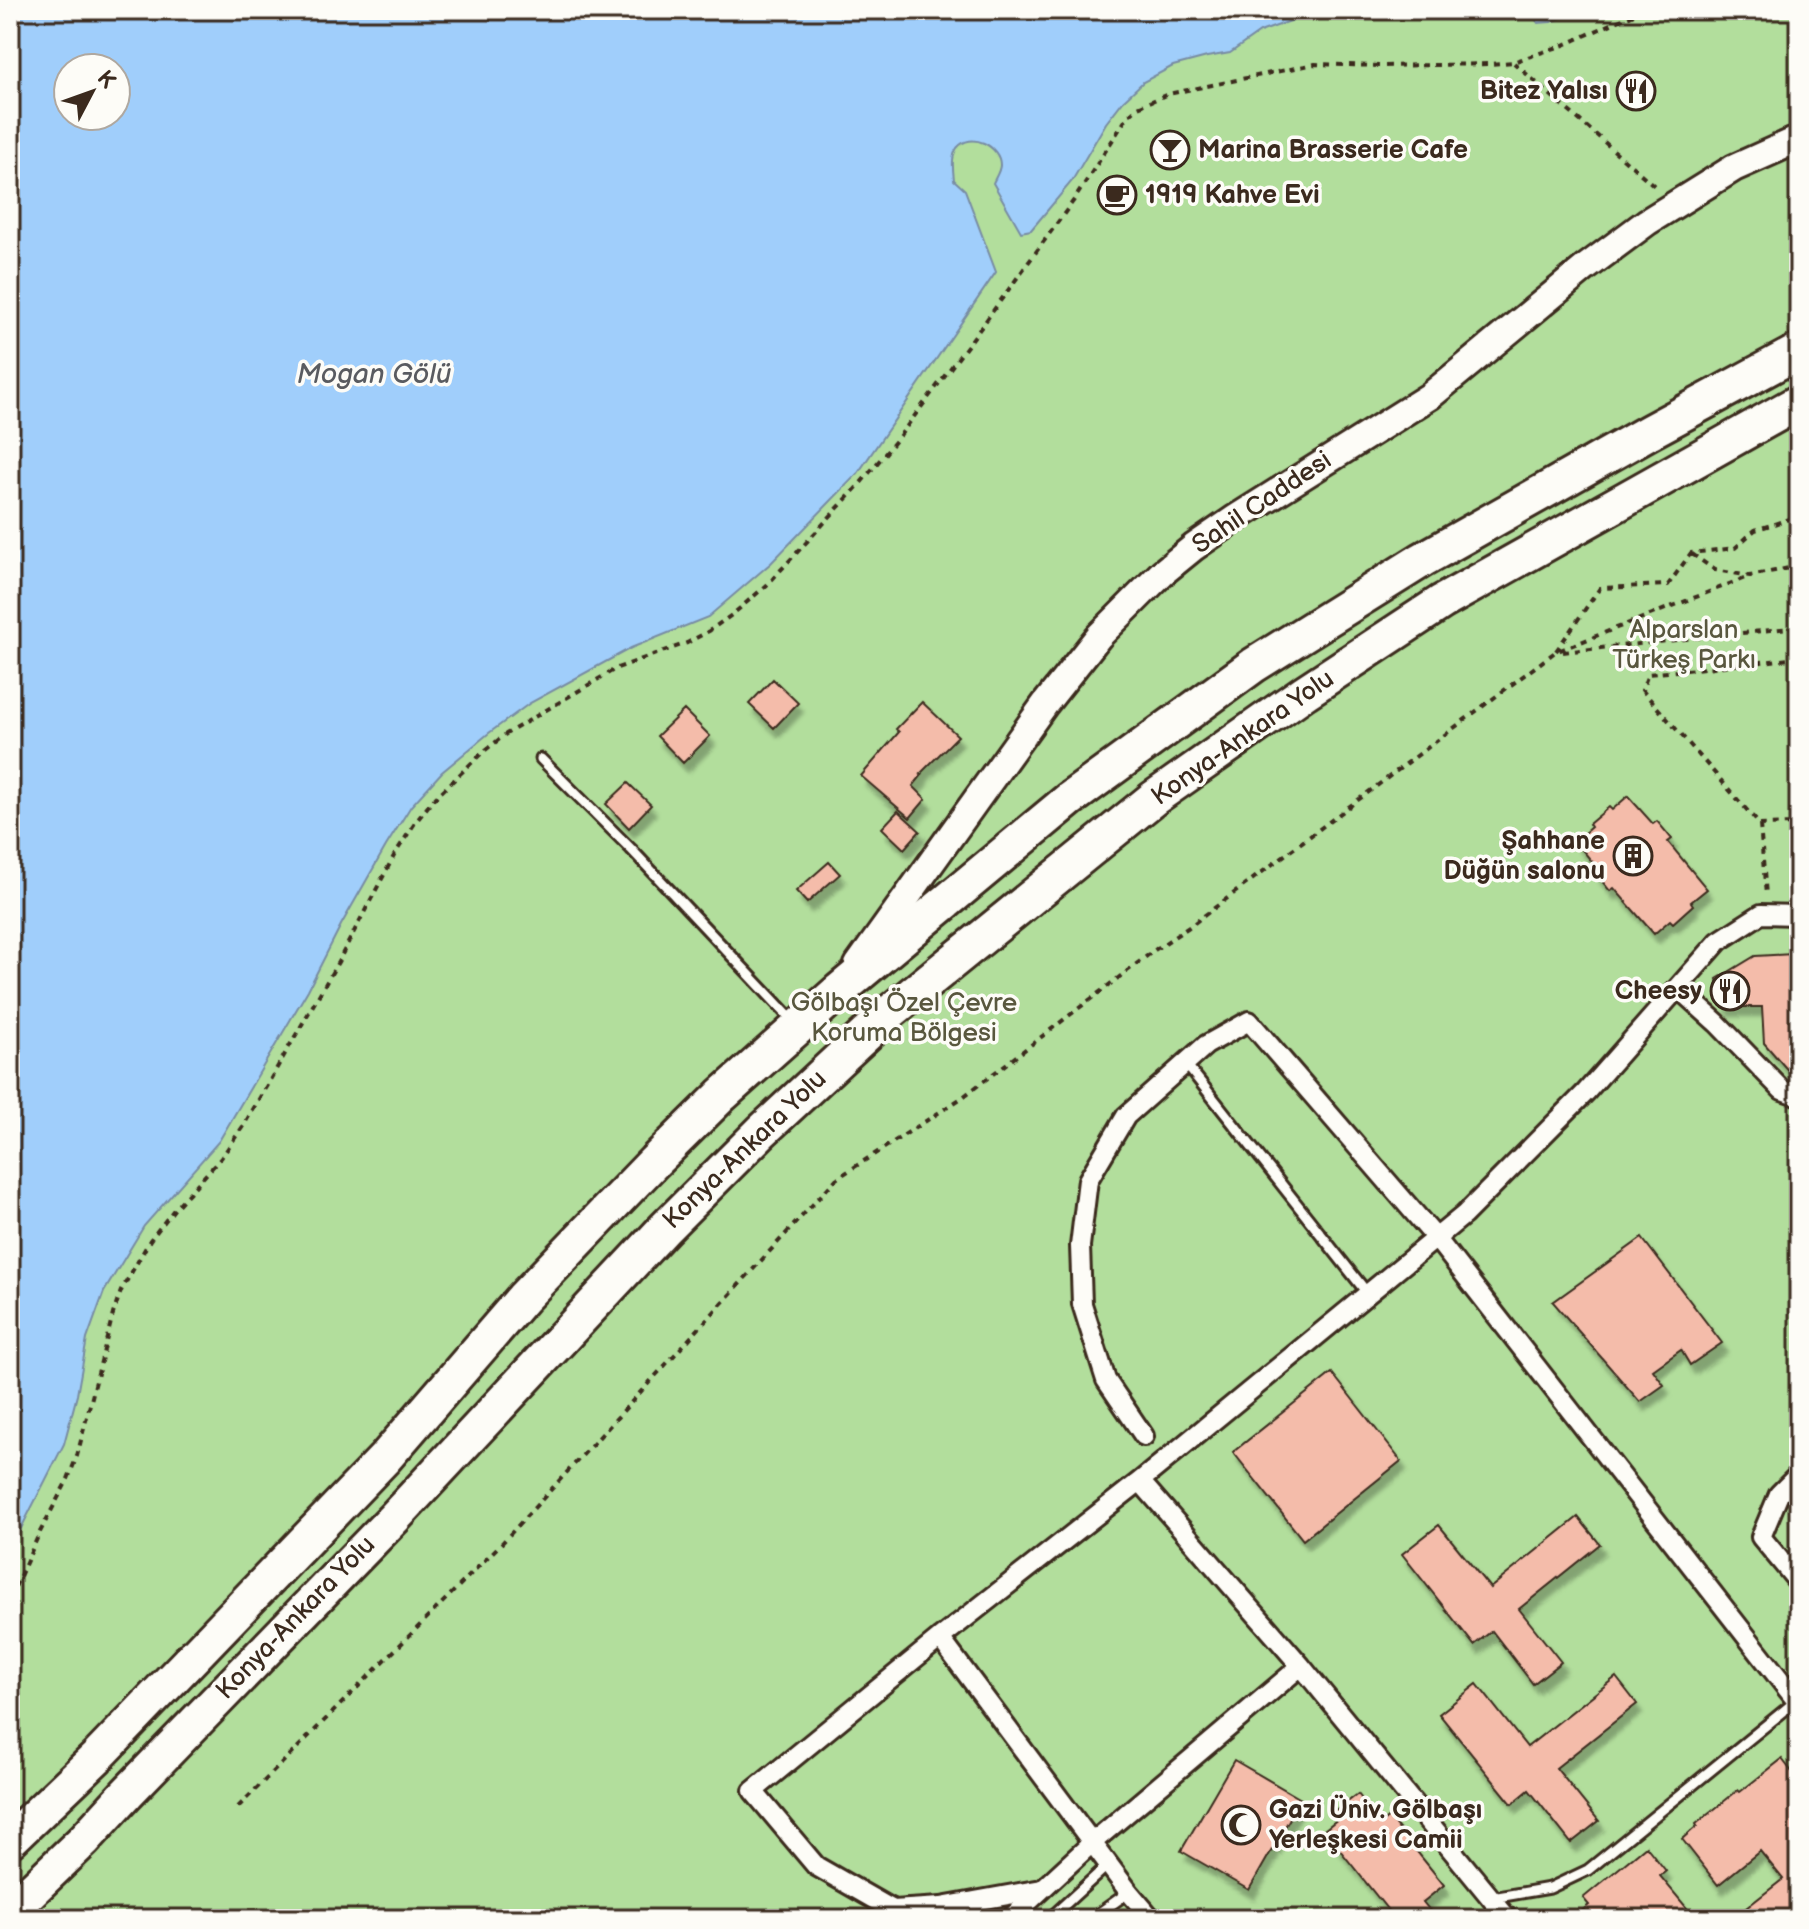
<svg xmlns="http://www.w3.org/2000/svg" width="1809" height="1929" viewBox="0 0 1809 1929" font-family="'Balsamiq Sans',sans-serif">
	<defs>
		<filter id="shadow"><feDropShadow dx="5" dy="9" stdDeviation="2" flood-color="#0004"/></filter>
	</defs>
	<rect width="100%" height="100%" fill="#fbefe8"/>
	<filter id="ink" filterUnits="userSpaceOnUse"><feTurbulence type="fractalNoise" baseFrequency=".0125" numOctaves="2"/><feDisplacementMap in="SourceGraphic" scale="16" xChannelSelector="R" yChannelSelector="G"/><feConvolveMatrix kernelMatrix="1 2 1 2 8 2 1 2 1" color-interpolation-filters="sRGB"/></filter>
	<g filter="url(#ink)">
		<path fill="#b2de9c" stroke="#76845d" stroke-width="2" fill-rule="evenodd" d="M 10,10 L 1799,10 L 1799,1919 L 10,1919 ZM 68,68 L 116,68 L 116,116 L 68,116 Z"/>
		<path fill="#a0cefb" stroke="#788ca3" stroke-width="2" fill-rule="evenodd" d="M 10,10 L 1321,10 L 1260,32 L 1230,53 L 1207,57 L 1173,66 L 1143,82 L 1123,101 L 1106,123 L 1072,181 L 1031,230 L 1021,232 L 993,183 C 995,178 1000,171 1000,165 C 1000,146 971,131 957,148 C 951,157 953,170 954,180 L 965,190 L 996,272 L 858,473 L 771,563 L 708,617 L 631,648 L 530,703 L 489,733 L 442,772 L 411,806 L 386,846 L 341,925 L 308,990 L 219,1141 L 144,1226 L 104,1292 L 87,1339 L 77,1395 L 64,1444 L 10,1550 ZM 68,68 L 116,68 L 116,116 L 68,116 Z
			M 1529,10 L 1582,10 L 1551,22 L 1538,23 Z"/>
		<path fill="#f4bcaa" stroke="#3b2a1e" stroke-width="2" filter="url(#shadow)" d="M 773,679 L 798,703 L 774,728 L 749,704 Z
			M 922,702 L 958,736 L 920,774 L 922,775 L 913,786 L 926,799 L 910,818 L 861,776 L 899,732 L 896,729 Z
			M 684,710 L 710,736 L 683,763 L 657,736 Z
			M 628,783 L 651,805 L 629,828 L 606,804 Z
			M 1628,796 L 1653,824 L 1657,821 L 1672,839 L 1668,842 L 1707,889 L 1691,902 L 1693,905 L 1673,923 L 1670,920 L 1654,934 L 1614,888 L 1610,891 L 1595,873 L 1599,870 L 1575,841 L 1591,827 L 1589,824 L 1609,807 L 1612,810 Z
			M 898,811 L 920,831 L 904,849 L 882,828 Z
			M 829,862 L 840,874 L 807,903 L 796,891 Z
			M 1793,954 L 1799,990 L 1799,1083 L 1764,1043 L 1762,1007 L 1723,1007 L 1717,979 L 1755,956 Z
			M 1642,1238 L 1722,1343 L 1690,1365 L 1681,1350 L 1653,1370 L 1664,1385 L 1640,1402 L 1553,1302 Z
			M 1332,1373 L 1401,1461 L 1303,1540 L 1233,1452 Z
			M 1578,1517 L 1600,1544 L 1519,1609 L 1561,1662 L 1533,1684 L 1492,1631 L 1474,1645 L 1402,1554 L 1439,1525 L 1490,1588 Z
			M 1616,1677 L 1637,1704 L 1556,1768 L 1599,1821 L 1571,1843 L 1529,1790 L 1512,1804 L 1439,1714 L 1477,1684 L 1527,1747 Z
			M 1782,1759 L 1799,1781 L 1799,1919 L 1732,1919 L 1783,1879 L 1760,1851 L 1718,1885 L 1682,1839 L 1697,1826 L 1696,1824 L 1738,1790 L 1740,1792 Z
			M 1234,1760 L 1301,1799 L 1249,1890 L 1181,1851 Z
			M 1358,1794 L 1381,1823 L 1389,1817 L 1444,1885 L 1423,1902 L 1431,1912 L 1423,1919 L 1395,1919 L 1324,1830 L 1339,1818 L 1334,1812 Z
			M 1646,1846 L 1666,1871 L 1660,1876 L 1696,1919 L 1571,1919 L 1589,1905 L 1583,1898 Z"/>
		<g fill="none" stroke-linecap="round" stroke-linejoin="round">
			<g stroke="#3b2a1e" stroke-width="15">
				<path id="lane" d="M 541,759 L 631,849 L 793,1021
					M 1186,1064 L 1368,1294
					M 1492,1898 L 1550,1888 L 1588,1870 L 1796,1701
					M 1049,1919 L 1109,1864
					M 1091,1919 L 1129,1892"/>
			</g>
			<g stroke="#3b2a1e" stroke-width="24">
				<path id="street" d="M 1678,988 L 1717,1023 L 1782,1090 L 1799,1096
					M 1144,1436 L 1106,1380 L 1082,1304 L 1080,1246 L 1088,1180 L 1126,1116 L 1206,1045 L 1249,1021 L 1436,1238 L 1799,1704
					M 1799,1474 L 1779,1494 L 1761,1537 L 1799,1583
					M 1140,1481 L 1301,1666 L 1508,1919
					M 940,1638 L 1129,1892 L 1152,1919
					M 1042,1889 L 941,1907 L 893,1910 L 816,1866 L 753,1791 L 940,1638 L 1140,1481 L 1464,1215 L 1586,1092 L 1719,941 L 1761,914 L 1799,915
					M 1010,1919 L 1093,1842 L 1301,1666"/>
			</g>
			<g stroke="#3b2a1e" stroke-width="32">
				<path id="secondary" d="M 858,965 L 1045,704 L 1099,636 L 1162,573 L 1194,547 L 1236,518 L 1430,396 L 1585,268 L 1647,222 L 1734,168 L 1799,139"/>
			</g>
			<g stroke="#3b2a1e" stroke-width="40">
				<path id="highway" d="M 10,1840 L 97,1757 L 385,1458 L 523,1298 L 654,1162 L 722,1095 L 840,990 L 1070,799 L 1254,665 L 1422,560 L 1649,432 L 1799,351
					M 10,1911 L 84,1840 L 127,1793 L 394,1518 L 665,1228 L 762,1131 L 889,1013 L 1154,798 L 1305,692 L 1442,602 L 1799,402"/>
			</g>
			<path stroke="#3b2a1e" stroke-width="4" stroke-dasharray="6 6" stroke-linecap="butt" d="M 1514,63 L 1658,189
				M 1692,554 L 1715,570 L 1750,576 L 1799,566
				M 1556,651 L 1600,588 L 1668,585 L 1691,553 L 1735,548 L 1755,530 L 1799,516
				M 1563,652 L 1799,627
				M 1799,658 L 1648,674 L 1642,690 L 1760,825 L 1795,824 L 1799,820
				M 1760,825 L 1766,895
				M 10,1598 L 40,1532 L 68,1479 L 77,1456 L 113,1314 L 121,1291 L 150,1240 L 176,1207 L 221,1158 L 244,1125 L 338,962 L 395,854 L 415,823 L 433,800 L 483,752 L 506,734 L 617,668 L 687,643 L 709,631 L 733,614 L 767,585 L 860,484 L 898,438 L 982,326 L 1074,200 L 1128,116 L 1138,107 L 1168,94 L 1315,64 L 1379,66 L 1490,64 L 1513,62 L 1564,45 L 1643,10
				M 238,1807 L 502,1543 L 836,1179 L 963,1097 L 1156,949 L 1189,927 L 1555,652 L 1750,576"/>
			<use href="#lane" stroke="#fdfcf7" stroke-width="9"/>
			<use href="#street" stroke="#fdfcf7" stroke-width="18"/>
			<use href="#secondary" stroke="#fdfcf7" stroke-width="26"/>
			<use href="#highway" stroke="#fdfcf7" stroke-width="34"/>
		</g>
	</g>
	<defs>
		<g id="restaurant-ring" transform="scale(2)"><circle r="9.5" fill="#fdfcf7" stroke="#3b2a1e" stroke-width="1.5"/><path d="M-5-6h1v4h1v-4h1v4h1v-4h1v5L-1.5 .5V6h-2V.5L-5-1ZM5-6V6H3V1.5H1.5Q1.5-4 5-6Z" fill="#3b2a1e"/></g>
		<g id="bar-ring" transform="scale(2)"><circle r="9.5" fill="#fdfcf7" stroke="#3b2a1e" stroke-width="1.5"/><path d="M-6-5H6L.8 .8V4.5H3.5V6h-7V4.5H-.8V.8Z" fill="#3b2a1e"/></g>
		<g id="cafe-ring" transform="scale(2)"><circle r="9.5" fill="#fdfcf7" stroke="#3b2a1e" stroke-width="1.5"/><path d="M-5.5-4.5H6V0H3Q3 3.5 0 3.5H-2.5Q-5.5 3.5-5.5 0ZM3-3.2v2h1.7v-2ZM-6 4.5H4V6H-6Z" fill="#3b2a1e"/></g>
		<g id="building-ring" transform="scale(2)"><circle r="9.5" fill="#fdfcf7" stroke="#3b2a1e" stroke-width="1.5"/><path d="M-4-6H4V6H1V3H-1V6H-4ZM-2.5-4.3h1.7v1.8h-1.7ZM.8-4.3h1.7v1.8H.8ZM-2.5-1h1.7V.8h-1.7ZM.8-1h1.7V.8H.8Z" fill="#3b2a1e"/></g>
		<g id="mosque-ring" transform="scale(2)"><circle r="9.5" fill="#fdfcf7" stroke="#3b2a1e" stroke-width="1.5"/><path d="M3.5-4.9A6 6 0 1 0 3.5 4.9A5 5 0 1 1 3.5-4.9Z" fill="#3b2a1e"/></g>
	</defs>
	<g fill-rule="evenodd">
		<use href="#restaurant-ring" x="1636" y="91"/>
		<use href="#bar-ring" x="1170" y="150"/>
		<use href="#cafe-ring" x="1117" y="195"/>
		<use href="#building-ring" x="1633" y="856"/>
		<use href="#restaurant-ring" x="1730" y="991"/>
		<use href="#mosque-ring" x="1241" y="1825"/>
	</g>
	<g text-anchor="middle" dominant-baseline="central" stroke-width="7" stroke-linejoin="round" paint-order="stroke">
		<g font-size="26" font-weight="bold" fill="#3b2a1e" stroke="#fdfcf7" text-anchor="end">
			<text x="1608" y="91">Bitez Yalısı</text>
			<text x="1198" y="150" text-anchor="start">Marina Brasserie Cafe</text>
			<text x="1145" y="195" text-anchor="start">1919 Kahve Evi</text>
			<text x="1605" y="841">Şahhane<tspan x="1605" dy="30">Düğün salonu</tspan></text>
			<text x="1702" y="991">Cheesy</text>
			<text x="1269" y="1810" text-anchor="start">Gazi Üniv. Gölbaşı<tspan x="1269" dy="30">Yerleşkesi Camii</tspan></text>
		</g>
		<g font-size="26" fill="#3b2a1e" stroke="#fdfcf7">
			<text transform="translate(1262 503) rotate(-34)">Sahil Caddesi</text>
			<text transform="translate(1243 738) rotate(-35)">Konya-Ankara Yolu</text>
			<text transform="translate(745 1150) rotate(-44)">Konya-Ankara Yolu</text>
			<text transform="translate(296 1618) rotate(-46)">Konya-Ankara Yolu</text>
		</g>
		<g font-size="26" fill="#59573e" stroke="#fdfcf7">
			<text x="1684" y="630">Alparslan<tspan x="1684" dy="30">Türkeş Parkı</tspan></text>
			<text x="904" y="1003">Gölbaşı Özel Çevre<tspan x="904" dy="30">Koruma Bölgesi</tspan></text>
		</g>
		<g font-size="28" font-style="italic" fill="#595b60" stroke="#fdfcf7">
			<text x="374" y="374">Mogan Gölü</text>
		</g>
	</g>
	<rect width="1809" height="1929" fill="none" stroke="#fdfcf7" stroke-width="40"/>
	<rect x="20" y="20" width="1769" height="1889" fill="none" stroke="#3b2a1e" stroke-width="3" filter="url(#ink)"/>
	<g transform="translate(92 92) rotate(49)"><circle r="38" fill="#fdfcf7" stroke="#afa8a0" stroke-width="2"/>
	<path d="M0-6L14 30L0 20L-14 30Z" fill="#3b2a1e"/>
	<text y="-12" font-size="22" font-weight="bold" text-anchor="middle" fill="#3b2a1e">K</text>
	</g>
</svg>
